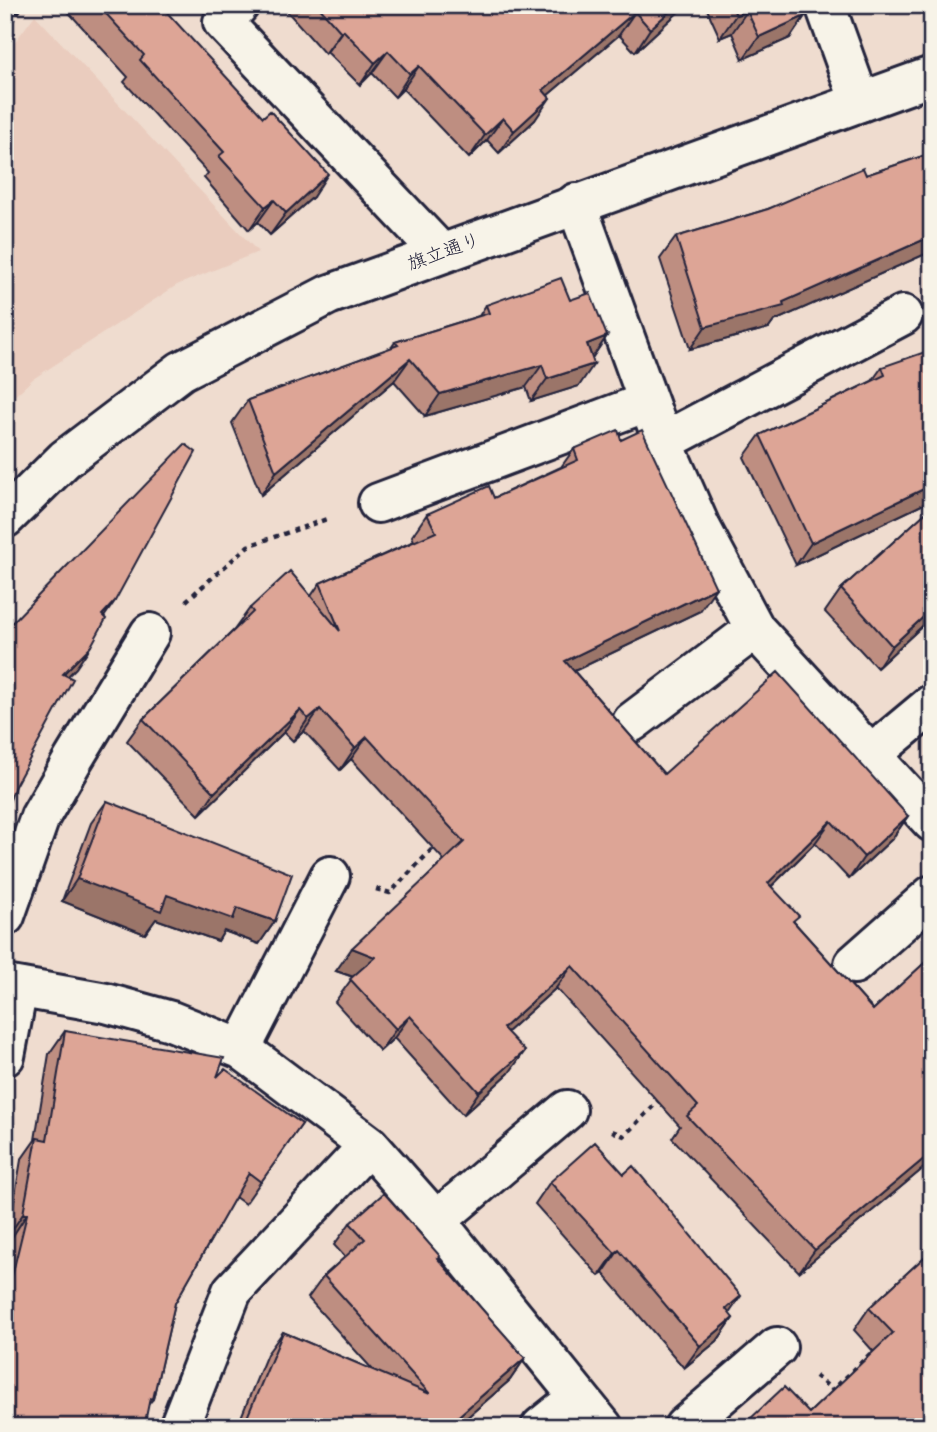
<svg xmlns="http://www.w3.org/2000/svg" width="937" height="1432" viewBox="0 0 937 1432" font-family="'Architects Daughter','Klee One',sans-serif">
	<rect width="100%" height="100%" fill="#efdccf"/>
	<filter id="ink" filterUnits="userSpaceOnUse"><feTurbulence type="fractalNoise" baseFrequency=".0143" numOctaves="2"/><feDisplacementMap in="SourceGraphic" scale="14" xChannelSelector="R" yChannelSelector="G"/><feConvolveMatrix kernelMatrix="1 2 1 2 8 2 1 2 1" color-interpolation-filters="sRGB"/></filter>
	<g filter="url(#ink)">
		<path fill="#eaccbe" d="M 35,15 L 258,252 L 177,285 L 33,379 L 5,405 L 5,55 Z"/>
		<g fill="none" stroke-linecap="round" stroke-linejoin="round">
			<g stroke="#22223b" stroke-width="44">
				<path id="street" d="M 239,5 L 223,22 L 441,253
					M 825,5 L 860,102
					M 576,203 L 663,442 L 700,526 L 755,629 L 932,822
					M 663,442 L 903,315
					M 378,503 L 647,402
					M 632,722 L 755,629
					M 872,754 L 932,704
					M 5,916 L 40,817 L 74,758 L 150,633
					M 854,964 L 932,895
					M 5,985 L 106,1003 L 171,1021 L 241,1049 L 369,1145 L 436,1221 L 603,1427
					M 241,1049 L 330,876
					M 5,1056 L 18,988
					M 436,1221 L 567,1110
					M 179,1427 L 232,1291 L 369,1145
					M 541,1427 L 577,1398
					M 684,1427 L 777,1347"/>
			</g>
			<g stroke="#22223b" stroke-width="44">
				<path id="secondary" d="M 5,518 L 65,459 L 181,371 L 328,295 L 932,76"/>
			</g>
			<path stroke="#22223b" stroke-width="4.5" stroke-dasharray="5 5" stroke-linecap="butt" d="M 5,30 L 23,5
				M 186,601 L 248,546 L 330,518
				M 376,889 L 390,893 L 437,844
				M 612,1131 L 624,1136 L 662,1097
				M 815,1376 L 833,1390 L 876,1348"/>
			<use href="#street" stroke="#f7f3e8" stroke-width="38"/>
			<use href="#secondary" stroke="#f7f3e8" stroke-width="38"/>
		</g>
		<path fill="#be8e81" stroke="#22223b" stroke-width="2" d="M 62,5 L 166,5 L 164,9 L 313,197 L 270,235 L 258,222 L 249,230 L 204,178 L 208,173 L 124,82 L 128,77 Z
			M 288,5 L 686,5 L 635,52 L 619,35 L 548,95 L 535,120 L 499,153 L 487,140 L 469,158 L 403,89 L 395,97 L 372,73 L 360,85 L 327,52 L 325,54 L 285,9 Z
			M 705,5 L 800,5 L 805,16 L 790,38 L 743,59 L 732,33 L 720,38 Z
			M 932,153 L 932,258 L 930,252 L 774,321 L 769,328 L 690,349 L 660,259 L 676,237 L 768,209 L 866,175 Z
			M 570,300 L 607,336 L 592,358 L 579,386 L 531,401 L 526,387 L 425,416 L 394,381 L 261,495 L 232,423 L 248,400 L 391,348 L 395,342 L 479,316 L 486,305 Z
			M 882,367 L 932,371 L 932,500 L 796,565 L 744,457 L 760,435 L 872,381 Z
			M 621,440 L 700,611 L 574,671 L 664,774 L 908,816 L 892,839 L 849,879 L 815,843 L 771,887 L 794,922 L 873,1010 L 932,956 L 932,1172 L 926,1166 L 799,1272 L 672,1138 L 680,1126 L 556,988 L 507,1032 L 509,1073 L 463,1115 L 394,1038 L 380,1051 L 335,1002 L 353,977 L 336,971 L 444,860 L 351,759 L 340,770 L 304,731 L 293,741 L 284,732 L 199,815 L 127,741 L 143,719 L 234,630 L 250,608 L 311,596 L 320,583 L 414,541 L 412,536 L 427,514 L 494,498 L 561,467 L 574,449 Z
			M 932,507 L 932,617 L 877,668 L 825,612 L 841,589 Z
			M 107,801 L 275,921 L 259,944 L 224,931 L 218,941 L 156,919 L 145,934 L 62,901 L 91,823 Z
			M 65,1031 L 217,1077 L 302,1124 L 245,1204 L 235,1197 L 175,1303 L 153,1399 L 148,1405 L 5,1427 L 5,1265 L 12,1237 L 8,1236 L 21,1160 L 35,1140 L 49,1054 Z
			M 550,1182 L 729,1314 L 733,1318 L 717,1341 L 684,1368 L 603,1273 L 599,1276 L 535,1204 Z
			M 350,1223 L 438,1259 L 525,1358 L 510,1380 L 456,1427 L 237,1427 L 267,1354 L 283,1332 L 373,1370 L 308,1298 L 324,1276 L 345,1257 L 334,1245 Z
			M 932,1250 L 932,1427 L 744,1427 L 750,1419 L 809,1413 L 874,1352 L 854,1330 L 869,1308 Z"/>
		<path fill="#9b7469" stroke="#22223b" stroke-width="2" d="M 677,5 L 686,5 L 635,52 L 650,29 Z
			M 747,11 L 732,33 L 720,38 L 736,15 Z
			M 635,12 L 619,35 L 528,112 L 543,90 Z
			M 805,16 L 790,38 L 743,59 L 759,37 Z
			M 343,30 L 327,52 L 325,54 L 341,32 Z
			M 388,51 L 372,73 L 360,85 L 375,63 Z
			M 419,66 L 403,89 L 395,97 L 410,74 Z
			M 550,98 L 535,120 L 499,153 L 514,131 Z
			M 503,118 L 487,140 L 469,158 L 485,135 Z
			M 328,174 L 313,197 L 270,235 L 286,213 Z
			M 274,200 L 258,222 L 249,230 L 265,207 Z
			M 932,236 L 932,249 L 930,252 L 774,321 L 769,328 L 690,349 L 705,327 L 783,302 Z
			M 607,336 L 592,358 L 587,344 Z
			M 410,359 L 394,381 L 261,495 L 276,472 Z
			M 594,364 L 579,386 L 531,401 L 547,379 Z
			M 542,365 L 526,387 L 425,416 L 440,394 Z
			M 932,485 L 932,500 L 796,565 L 811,543 Z
			M 716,588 L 700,611 L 549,683 L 565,661 Z
			M 115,601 L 100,623 L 102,615 Z
			M 932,609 L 932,617 L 877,668 L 892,646 Z
			M 91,646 L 76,668 L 48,696 L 63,674 Z
			M 320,709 L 304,731 L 293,741 L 308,719 Z
			M 300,710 L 284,732 L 199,815 L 214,793 Z
			M 367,737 L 351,759 L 340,770 L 355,748 Z
			M 908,816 L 892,839 L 849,879 L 864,857 Z
			M 831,821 L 815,843 L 752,905 L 768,883 Z
			M 77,879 L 237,908 L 275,921 L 259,944 L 224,931 L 218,941 L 156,919 L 145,934 L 62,901 Z
			M 352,948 L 375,957 L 360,979 L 336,971 Z
			M 572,966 L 556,988 L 487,1050 L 503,1028 Z
			M 410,1016 L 394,1038 L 380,1051 L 396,1029 Z
			M 525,1051 L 509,1073 L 463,1115 L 479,1092 Z
			M 932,1152 L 932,1158 L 926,1166 L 799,1272 L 815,1250 Z
			M 23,1214 L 27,1214 L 12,1237 L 8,1236 Z
			M 619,1250 L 603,1273 L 599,1276 L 615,1253 Z
			M 741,1296 L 726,1318 L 726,1309 Z
			M 733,1318 L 717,1341 L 684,1368 L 700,1346 Z
			M 525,1358 L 510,1380 L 456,1427 L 446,1427 Z"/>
		<path fill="#dda596" stroke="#22223b" stroke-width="2" d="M 98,5 L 166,5 L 163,8 L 263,117 L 270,111 L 328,174 L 286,213 L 274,200 L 265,207 L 219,156 L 224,152 L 140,60 L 144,55 Z
			M 317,5 L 677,5 L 650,29 L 635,12 L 543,90 L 550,98 L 514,131 L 503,118 L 485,135 L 419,66 L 410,74 L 388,51 L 375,63 L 343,30 L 341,32 Z
			M 731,5 L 800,5 L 805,16 L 759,37 L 747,11 L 736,15 Z
			M 932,153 L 932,236 L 783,302 L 784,306 L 705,327 L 676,237 L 768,209 L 863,168 L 866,175 Z
			M 561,278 L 570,300 L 590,293 L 607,336 L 587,344 L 594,364 L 547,379 L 542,365 L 440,394 L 410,359 L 276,472 L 248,400 L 398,345 L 395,342 L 489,313 L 486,305 Z
			M 925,352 L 932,371 L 932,485 L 811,543 L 760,435 L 885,375 L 882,367 Z
			M 618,430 L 621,440 L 642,430 L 716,588 L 565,661 L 664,774 L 778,672 L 908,816 L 864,857 L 831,821 L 768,883 L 799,916 L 793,921 L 873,1010 L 932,956 L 932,1152 L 815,1250 L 687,1116 L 698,1106 L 572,966 L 503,1028 L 525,1051 L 479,1092 L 410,1016 L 396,1029 L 350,979 L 375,957 L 352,948 L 464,842 L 367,737 L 355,748 L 320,709 L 308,719 L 300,710 L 214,793 L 143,719 L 253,612 L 250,608 L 290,571 L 340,631 L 320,583 L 436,532 L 427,514 L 489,486 L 494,498 L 578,460 L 574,449 Z
			M 185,444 L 196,452 L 115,601 L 102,615 L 106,619 L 91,646 L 63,674 L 73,679 L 15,786 L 5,814 L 5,630 Z
			M 932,507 L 932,609 L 892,646 L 841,589 Z
			M 107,801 L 292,874 L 275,921 L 237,908 L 233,919 L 167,895 L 161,911 L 77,879 Z
			M 65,1031 L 224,1058 L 217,1077 L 225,1069 L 302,1124 L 261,1182 L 249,1173 L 175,1303 L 153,1399 L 150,1398 L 144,1427 L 5,1427 L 5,1305 L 27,1214 L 23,1214 L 37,1138 L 47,1140 Z
			M 595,1142 L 624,1174 L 633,1166 L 741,1296 L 726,1309 L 733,1318 L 700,1346 L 619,1250 L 615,1253 L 550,1182 Z
			M 384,1193 L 440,1256 L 437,1258 L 525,1358 L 446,1427 L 243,1427 L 283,1332 L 430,1394 L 324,1276 L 365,1239 L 350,1223 Z
			M 932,1250 L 932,1427 L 757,1427 L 750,1419 L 784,1387 L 809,1413 L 893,1333 L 869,1308 Z"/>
	</g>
	<g text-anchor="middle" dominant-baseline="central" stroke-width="5" stroke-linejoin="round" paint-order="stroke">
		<g font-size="19" fill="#22223b" stroke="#f7f3e8">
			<text transform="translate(444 252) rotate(-20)">旗立通り</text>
		</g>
	</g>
	<rect width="937" height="1432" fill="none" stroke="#f7f3e8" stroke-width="28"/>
	<rect x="14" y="14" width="909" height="1404" fill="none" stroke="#22223b" stroke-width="2.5" filter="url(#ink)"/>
</svg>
